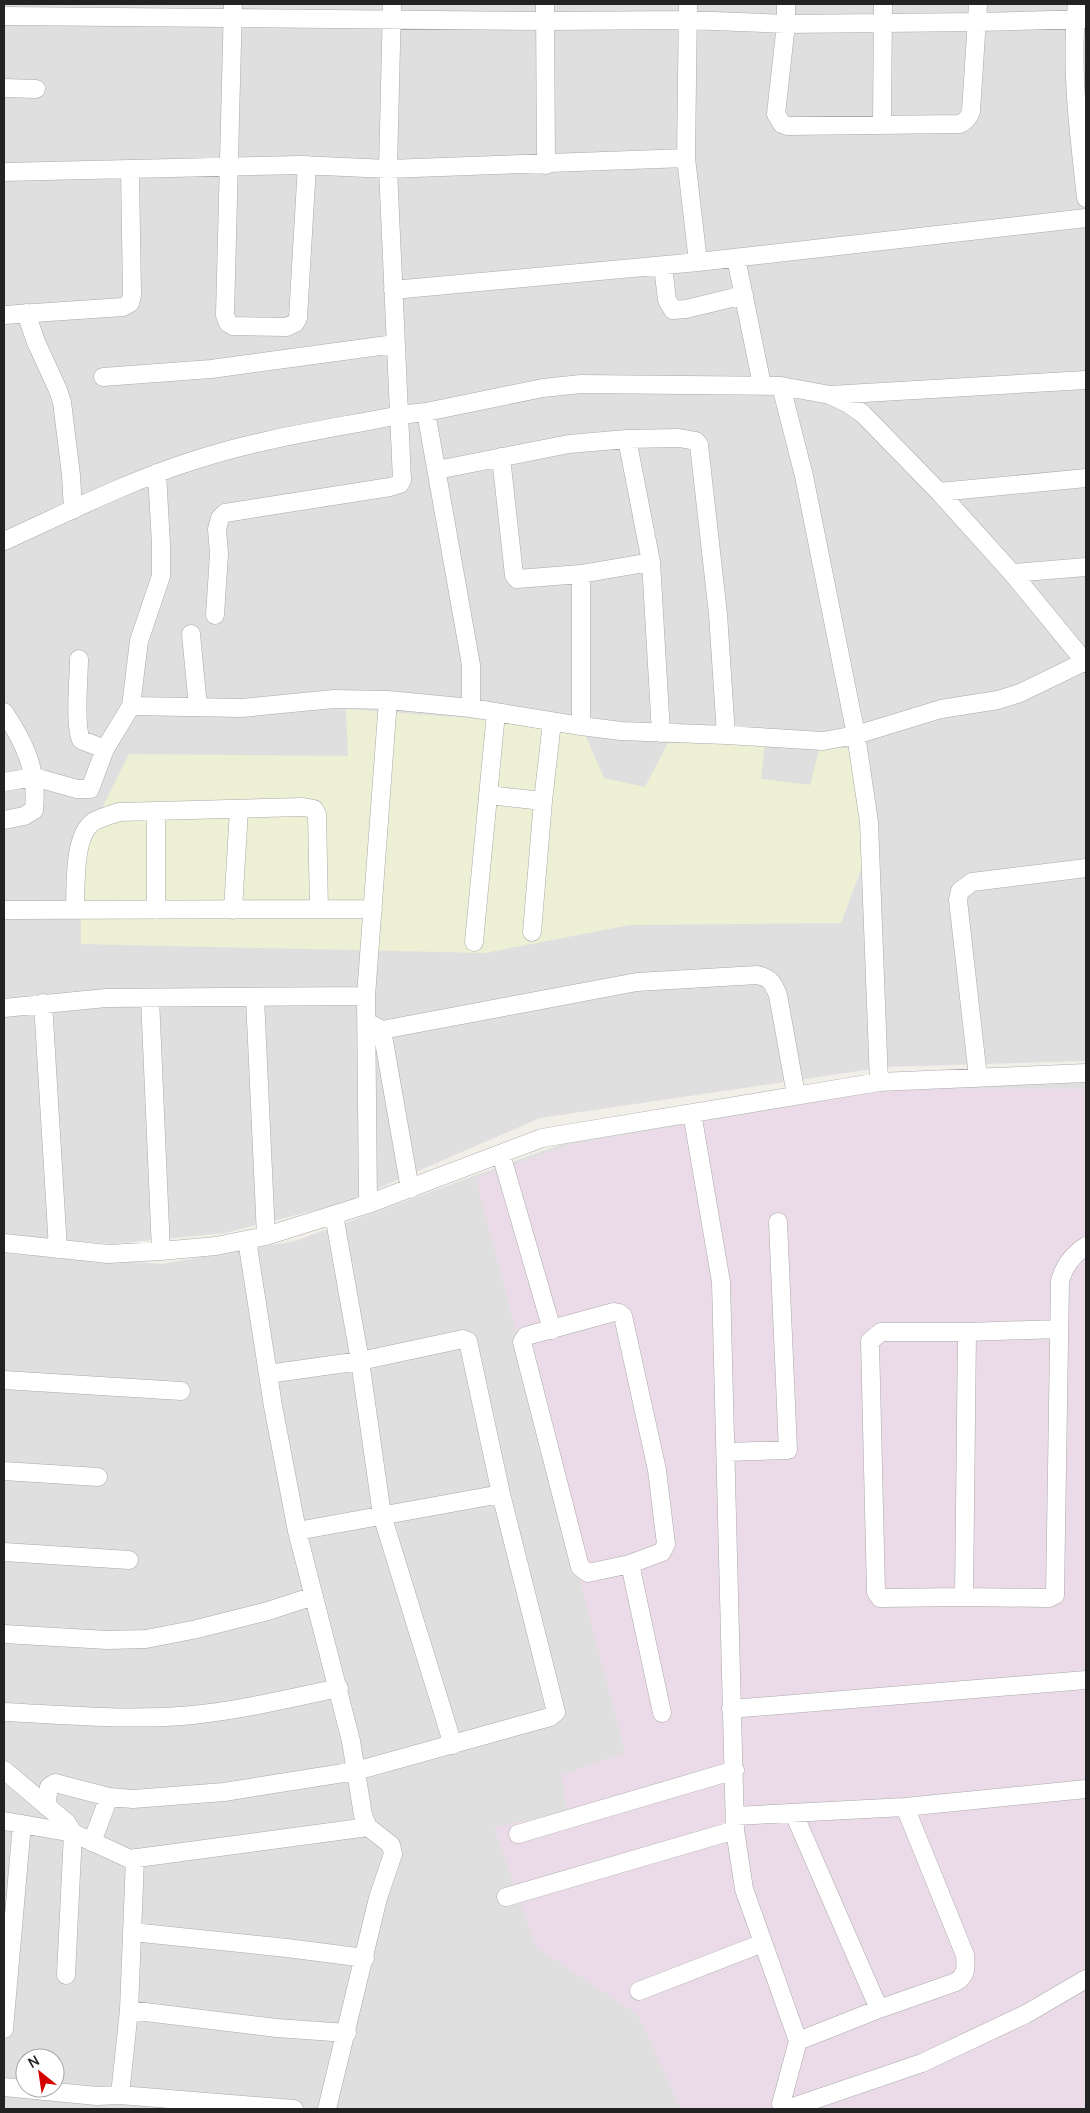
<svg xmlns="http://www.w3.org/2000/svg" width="1090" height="2113" viewBox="0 0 1090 2113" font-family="Manrope,sans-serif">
	<rect width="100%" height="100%" fill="#f2efe9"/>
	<path fill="#e0dfdf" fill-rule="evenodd" d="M 4,4 L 1086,4 L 1086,1061 L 886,1067 L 540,1118 L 347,1202 L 225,1233 L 112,1244 L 4,1235 Z
		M 1086,1082 L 1086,2109 L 4,2109 L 4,1253 L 162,1264 L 295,1241 L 573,1140 L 890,1085 ZM 25,2058 L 55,2058 L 55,2088 L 25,2088 Z"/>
	<path fill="#ebdbe8" d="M 892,1089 L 1086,1089 L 1086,2109 L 681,2109 L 638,2015 L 536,1947 L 494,1827 L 568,1812 L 561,1775 L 625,1753 L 476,1178 L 573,1144 Z"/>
	<path fill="#eef0d5" d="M 346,709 L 484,719 L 584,732 L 604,778 L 645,787 L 668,743 L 765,744 L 761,779 L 810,785 L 820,746 L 853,749 L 869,848 L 841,923 L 630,925 L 485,953 L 81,944 L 80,852 L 129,754 L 348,756 Z"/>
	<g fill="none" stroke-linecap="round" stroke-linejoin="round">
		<g stroke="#a9a9a9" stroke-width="19">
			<path id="minor" d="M 233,4 L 225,315 L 228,323 L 233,326 L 287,327 L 295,323 L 298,318 L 307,165
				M 545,4 L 546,165
				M 688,4 L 686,158 L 698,262
				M 786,4 L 786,24 L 776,114 L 782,124 L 787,126 L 960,124 C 966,121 969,118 971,111 L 978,4
				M 1077,4 C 1070,69 1079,133 1086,198
				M 4,16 L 547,21 L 688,20 L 786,24 L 978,22 L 1086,19
				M 4,88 L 36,89
				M 882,125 L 883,4
				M 4,172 L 300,165 L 388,169 L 686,158
				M 736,258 L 762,385
				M 663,266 L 667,300 L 673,310 L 686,309 L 744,295
				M 393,290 L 698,262 L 1086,218
				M 26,313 L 36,342 L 58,390 L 62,402 L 71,475 L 73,510
				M 4,315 L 123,307 L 130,303 L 132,295 L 130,170
				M 103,377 L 211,369 L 395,344
				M 781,386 L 804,476 L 856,735 L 869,822 L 879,1082
				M 830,395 L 1086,380
				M 426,412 L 471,665 L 471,708
				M 627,439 L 651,562 L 661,733
				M 501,457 L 514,575 L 517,579 L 581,574 L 651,562
				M 437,470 L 569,444 L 627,439 L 679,438 L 696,441 L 699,445 L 718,614 L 726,735
				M 939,492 L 1086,478
				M 4,541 C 64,514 127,482 189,462 C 256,439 330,429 400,415 L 426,412 L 543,388 L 581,384 L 781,386 L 830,395 L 847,403 L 863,414 L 939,492 L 1012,573 L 1086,663
				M 1012,573 L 1086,567
				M 581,574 L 581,726
				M 215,615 L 219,554 L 217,529 L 220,518 L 225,513 L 390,487 L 400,484 L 402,480 L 388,169 L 392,4
				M 191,634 L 198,707
				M 79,659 C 79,678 74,724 81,740 L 105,749
				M 131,706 L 242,708 L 334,699 L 388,700 L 471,708 L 581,726 L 621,731 L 726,735 L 823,741 L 856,735 L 941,709 L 998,700 L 1020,693 L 1086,661
				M 4,712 C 25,743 38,771 34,810 L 24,816 L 4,820
				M 4,782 L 34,777 L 77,789 L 90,789 L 105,749 L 131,706 L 139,641 L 161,576 L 161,544 L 157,473
				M 488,795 L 543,801
				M 156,811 L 156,910
				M 75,909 C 76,887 73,836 93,822 C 101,817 111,815 119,812 L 303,807 L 314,809 L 317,814 L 319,909
				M 4,910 L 373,909
				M 233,910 L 239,809
				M 532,932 L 543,801 L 552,722
				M 474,942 L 496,713
				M 366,996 L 388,700
				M 150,998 L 161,1251
				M 255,998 L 266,1236
				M 43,1003 L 58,1249
				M 4,1008 L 106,998 L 366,996 L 368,1204
				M 373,1025 L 382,1030 L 410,1189
				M 382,1030 L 637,982 L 757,975 C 771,978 773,983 778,995 L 796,1095
				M 978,1077 L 958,900 L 960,891 L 972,882 L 1086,868
				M 692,1113 L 721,1282 L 735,1830 L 744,1889 L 798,2041
				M 501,1154 L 552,1330
				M 334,1215 L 360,1361 L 382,1515 L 453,1745
				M 247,1240 L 273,1406 L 297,1531 L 351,1741 L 363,1815 L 368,1827 L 391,1845 L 393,1854 L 378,1898 L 327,2109
				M 4,1243 L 108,1254 L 161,1251 L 216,1246 L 266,1236 L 368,1204 L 542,1138 L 879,1082 L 1086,1073
				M 1058,1329 L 967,1332 L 881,1332 L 870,1341 L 876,1592 L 880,1598 L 964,1597 L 1049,1598 L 1055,1595 L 1060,1281 C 1064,1266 1072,1255 1086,1246
				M 4,1380 L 181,1391
				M 727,1452 L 788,1450 L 778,1222
				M 4,1471 L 98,1477
				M 297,1531 L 501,1494
				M 4,1552 L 129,1560
				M 630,1564 L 662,1552 L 666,1544 L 657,1470 L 623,1316 L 619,1313 L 614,1312 L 526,1336 L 522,1342 L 580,1567 L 588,1573 L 630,1564 L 662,1713
				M 964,1597 L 967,1332
				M 4,1634 L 107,1640 L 146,1639 L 197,1629 L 268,1611 L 314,1596
				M 731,1709 L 1086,1680
				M 4,1712 C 67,1715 130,1721 193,1715 C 242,1710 291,1698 339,1688
				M 4,1770 L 67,1823 L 73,1833 L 66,1975
				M 46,1806 L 49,1787 L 55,1783 L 109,1797 L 133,1799 L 224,1792 L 356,1771 L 550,1717 L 556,1712 L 501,1494 L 468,1341 L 463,1339 L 360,1361 L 268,1374
				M 794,1814 L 879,2009
				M 735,1816 L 905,1807 L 1086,1789
				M 4,1821 L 73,1833 L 130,1859 L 368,1827
				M 518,1834 L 735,1770
				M 92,1842 L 109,1797
				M 506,1897 L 735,1830
				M 132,1932 L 287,1948 L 365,1958
				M 639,1991 L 763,1943
				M 129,2010 L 277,2028 L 347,2033
				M 4,2029 L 22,1824
				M 4,2087 L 97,2096 L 120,2095 L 294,2109
				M 120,2095 L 129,2010 L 135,1858
				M 783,2109 L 781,2104 L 798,2041 L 879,2009 L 956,1982 C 967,1975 966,1967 965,1955 L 905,1807
				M 787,2109 L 922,2063 L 1026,2014 L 1086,1979"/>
		</g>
		<use href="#minor" stroke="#fff" stroke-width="18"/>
	</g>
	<rect width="1090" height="2113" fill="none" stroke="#222222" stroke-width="10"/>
	<g transform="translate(40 2073) rotate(330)"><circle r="24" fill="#ffffff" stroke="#a7a7a7"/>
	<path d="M0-4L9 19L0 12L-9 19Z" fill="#d40000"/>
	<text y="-8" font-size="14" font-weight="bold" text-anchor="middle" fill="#222222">N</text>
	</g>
</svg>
